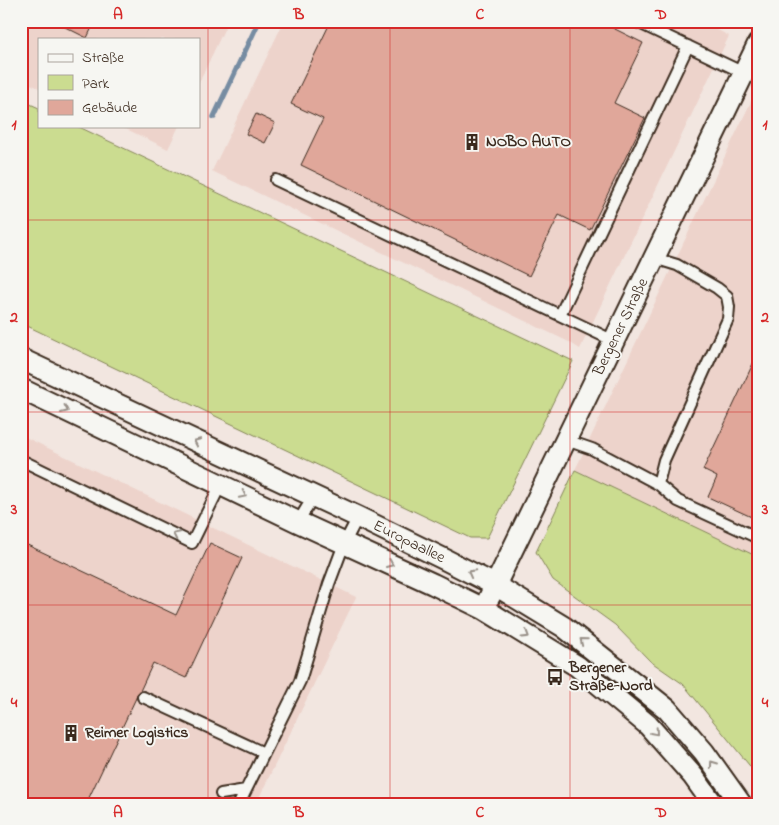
<svg xmlns="http://www.w3.org/2000/svg" width="779" height="825" viewBox="0 0 779 825" font-family="'Indie Flower',sans-serif">
	<rect width="100%" height="100%" fill="#f2e6e0"/>
	<filter id="ink" filterUnits="userSpaceOnUse"><feTurbulence type="fractalNoise" baseFrequency=".02" numOctaves="2"/><feDisplacementMap in="SourceGraphic" scale="10" xChannelSelector="R" yChannelSelector="G"/><feConvolveMatrix kernelMatrix="1 2 1 2 8 2 1 2 1" color-interpolation-filters="sRGB"/></filter>
	<g filter="url(#ink)">
		<path fill="#edd3cb" d="M 21,21 L 228,21 L 199,83 L 199,39 L 39,39 L 39,88 L 21,80 Z
			M 284,21 L 701,21 L 729,36 L 580,349 L 569,342 L 212,171 Z
			M 758,87 L 758,557 L 575,470 Z
			M 120,126 L 179,126 L 168,149 Z
			M 21,435 L 356,597 L 256,804 L 21,804 Z"/>
		<path fill="#cbdc90" stroke="#838357" d="M 21,100 L 39,108 L 39,126 L 77,126 L 573,361 L 487,538 L 470,538 L 21,323 Z
			M 575,470 L 758,557 L 758,776 L 683,684 L 650,661 L 615,625 L 553,580 L 536,552 Z"/>
		<g fill="none" stroke-linecap="round" stroke-linejoin="round">
			<path stroke="#768ca2" stroke-width="5.5" d="M 214,117 L 259,21"/>
		</g>
		<path fill="#e0a79a" stroke="#3b2a1e" d="M 53,21 L 95,21 L 87,38 Z
			M 331,21 L 599,21 L 643,43 L 614,103 L 645,118 L 590,230 L 559,215 L 529,276 L 301,165 L 323,119 L 291,104 Z
			M 256,114 L 275,123 L 265,143 L 246,134 Z
			M 758,353 L 758,520 L 708,497 L 717,477 L 703,470 Z
			M 21,542 L 176,615 L 210,543 L 242,558 L 186,678 L 153,663 L 140,691 L 137,694 L 136,698 L 86,804 L 21,804 Z"/>
		<g fill="none" stroke-linecap="round" stroke-linejoin="round">
			<g stroke="#3b2a1e" stroke-width="14">
				<path id="lane" d="M 635,21 L 744,73
					M 276,180 L 614,341
					M 654,258 L 677,265 L 717,288 L 727,296 L 729,307 L 728,319 L 664,460 L 658,484
					M 560,315 L 688,46
					M 566,440 L 592,449 L 658,484 L 678,501 L 758,538
					M 21,460 L 192,543 L 221,484
					M 298,522 L 313,497
					M 143,697 L 264,753
					M 221,794 L 246,790
					M 239,804 L 300,681 L 329,584 L 344,544 L 358,517"/>
			</g>
			<g stroke="#3b2a1e" stroke-width="24">
				<path id="street" d="M 21,359 L 358,517 L 446,560 L 495,585 L 564,627 L 667,709 L 704,752 L 741,804
					M 21,389 L 298,522 L 433,584 L 484,609 L 577,666 L 648,725 L 693,776 L 713,804
					M 489,598 L 758,44"/>
			</g>
			<use href="#lane" stroke="#f6f6f2" stroke-width="10"/>
			<use href="#street" stroke="#f6f6f2" stroke-width="20"/>
		</g>
		<defs><path id="oneway-chevron" d="M-2-3.5L2.5 0L-2 3.5" fill="none" stroke-width="1.6" stroke-linecap="round" stroke-linejoin="round" transform="scale(1.25)"/></defs>
		<g stroke="#989088">
			<use href="#oneway-chevron" transform="translate(65 410) rotate(25)"/>
			<use href="#oneway-chevron" transform="translate(197 442) rotate(-155)"/>
			<use href="#oneway-chevron" transform="translate(243 495) rotate(26)"/>
			<use href="#oneway-chevron" transform="translate(176 535) rotate(-154)"/>
			<use href="#oneway-chevron" transform="translate(390 564) rotate(24)"/>
			<use href="#oneway-chevron" transform="translate(471 573) rotate(-152)"/>
			<use href="#oneway-chevron" transform="translate(526 635) rotate(32)"/>
			<use href="#oneway-chevron" transform="translate(583 641) rotate(-141)"/>
			<use href="#oneway-chevron" transform="translate(655 732) rotate(49)"/>
			<use href="#oneway-chevron" transform="translate(713 764) rotate(-126)"/>
		</g>
	</g>
	<path fill="none" stroke="#d62828" stroke-width="1" stroke-opacity="0.55" d="M 208,21 L 208,804M 390,21 L 390,804M 570,21 L 570,804M 21,220 L 758,220M 21,412 L 758,412M 21,605 L 758,605"/>
	<defs>
		<g id="building-bare" transform="scale(1.35)"><path d="M-4-6H4V6H1V3H-1V6H-4ZM-2.5-4.3h1.7v1.8h-1.7ZM.8-4.3h1.7v1.8H.8ZM-2.5-1h1.7V.8h-1.7ZM.8-1h1.7V.8H.8Z" fill="#3b2a1e" stroke="#f6f6f2" stroke-width="2.5" paint-order="stroke"/></g>
		<g id="bus-bare" transform="scale(1.35)"><path d="M-5-6H5V4H4V6H2V4H-2V6H-4V4H-5ZM-3.5-4V0h7V-4ZM-3.5 1.2v1.5H-2V1.2ZM2 1.2v1.5H3.5V1.2Z" fill="#3b2a1e" stroke="#f6f6f2" stroke-width="2.5" paint-order="stroke"/></g>
	</defs>
	<g fill-rule="evenodd">
		<use href="#building-bare" x="472" y="142"/>
		<use href="#bus-bare" x="555" y="677"/>
		<use href="#building-bare" x="71" y="733"/>
	</g>
	<g text-anchor="middle" dominant-baseline="central" stroke-width="4" stroke-linejoin="round" paint-order="stroke">
		<g font-size="16" font-weight="bold" fill="#3b2a1e" stroke="#f6f6f2" text-anchor="start">
			<text x="486" y="142">NOBO AUTO</text>
			<text x="569" y="668">Bergener<tspan x="569" dy="18">Straße-Nord</tspan></text>
			<text x="85" y="733">Reimer Logistics</text>
		</g>
		<g font-size="16" fill="#3b2a1e" stroke="#f6f6f2">
			<text transform="translate(621 327) rotate(-64)">Bergener Straße</text>
			<text transform="translate(409 542) rotate(26)">Europaallee</text>
		</g>
	</g>
	<rect width="779" height="825" fill="none" stroke="#f6f6f2" stroke-width="55"/>
	<rect x="38" y="38" width="162" height="90" fill="#f6f6f2" stroke="#aba49d"/>
	<rect x="48" y="54" width="25" height="8" fill="#f6f6f2" stroke="#aba49d"/>
	<text x="82" y="62" font-size="15" fill="#3b2a1e">Straße</text>
	<rect x="48" y="75" width="25" height="15" fill="#cbdc90" stroke="#aba49d"/>
	<text x="82" y="88" font-size="15" fill="#3b2a1e">Park</text>
	<rect x="48" y="100" width="25" height="15" fill="#e0a79a" stroke="#aba49d"/>
	<text x="82" y="112" font-size="15" fill="#3b2a1e">Gebäude</text>
	<rect x="28" y="28" width="724" height="770" fill="none" stroke="#d62828" stroke-width="2"/>
	<g font-size="16" text-anchor="middle" font-weight="bold" fill="#d62828">
		<text x="118" y="19">A</text>
		<text x="299" y="19">B</text>
		<text x="480" y="19">C</text>
		<text x="661" y="19">D</text>
		<text x="14" y="129">1</text>
		<text x="765" y="129">1</text>
		<text x="14" y="322">2</text>
		<text x="765" y="322">2</text>
		<text x="14" y="514">3</text>
		<text x="765" y="514">3</text>
		<text x="14" y="707">4</text>
		<text x="765" y="707">4</text>
		<text x="118" y="817">A</text>
		<text x="299" y="817">B</text>
		<text x="480" y="817">C</text>
		<text x="661" y="817">D</text>
	</g>
</svg>
